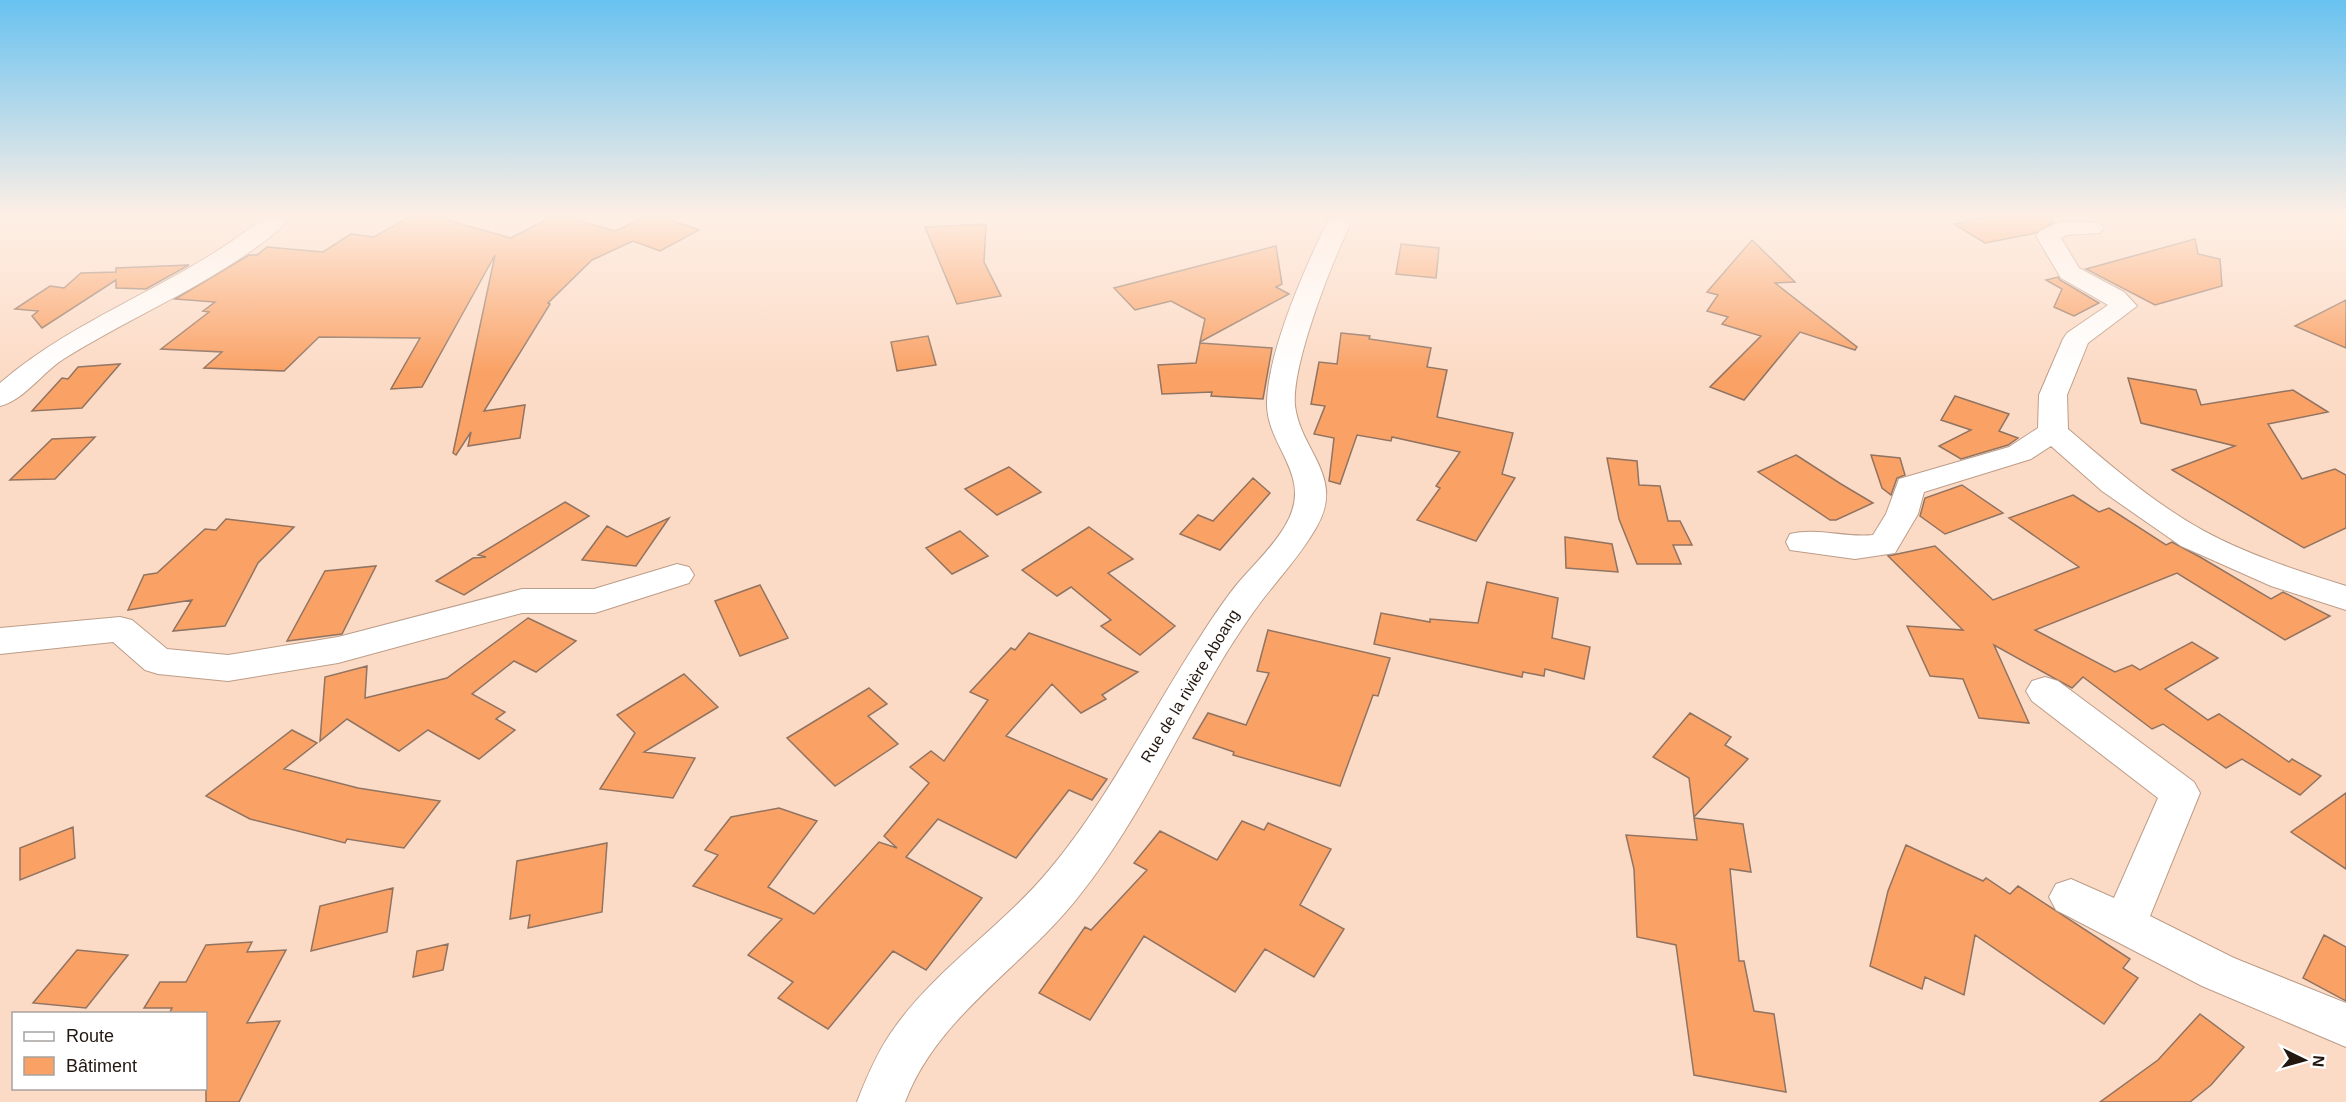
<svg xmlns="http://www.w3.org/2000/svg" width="2346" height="1102" viewBox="0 0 2346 1102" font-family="Arial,sans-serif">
	<rect width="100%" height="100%" fill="#fcdbc6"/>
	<path fill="#faa266" stroke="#917361" stroke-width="1.5" d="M 409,217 L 436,217 L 511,238 L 551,217 L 567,217 L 615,231 L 645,217 L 662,217 L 699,230 L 660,251 L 633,241 L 592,260 L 548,303 L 550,304 L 484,411 L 525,405 L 520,438 L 468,446 L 471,432 L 456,455 L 453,453 L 495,255 L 422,387 L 391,389 L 420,338 L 319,337 L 284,371 L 204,368 L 222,352 L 161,349 L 209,312 L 203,311 L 215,302 L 175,299 L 249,255 L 257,255 L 267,247 L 323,252 L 351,234 L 374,237 Z
		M 1988,217 L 2052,217 L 2053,223 L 2036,233 L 1985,243 L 1954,224 Z
		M 986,224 L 984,262 L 1001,296 L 957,304 L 925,227 Z
		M 2195,239 L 2198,254 L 2220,259 L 2222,286 L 2155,305 L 2086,269 Z
		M 1752,240 L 1795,282 L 1775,283 L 1857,347 L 1855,350 L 1800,332 L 1744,400 L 1710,387 L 1761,336 L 1722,324 L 1728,317 L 1707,311 L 1718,295 L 1707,292 Z
		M 1401,244 L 1439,248 L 1436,278 L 1396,274 Z
		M 1276,246 L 1282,284 L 1276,287 L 1289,294 L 1200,342 L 1205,319 L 1171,301 L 1135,310 L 1114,288 Z
		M 189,265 L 146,289 L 116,288 L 116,280 L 42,328 L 32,316 L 38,311 L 15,309 L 50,286 L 64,288 L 81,273 L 116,272 L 116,268 Z
		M 2058,277 L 2060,280 L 2099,303 L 2074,316 L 2054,307 L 2062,289 L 2046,280 Z
		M 2346,300 L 2346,348 L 2295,326 Z
		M 1341,333 L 1370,336 L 1369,339 L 1431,348 L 1427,367 L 1447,370 L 1437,417 L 1513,433 L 1502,474 L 1515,478 L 1476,541 L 1417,520 L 1440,488 L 1436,486 L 1460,452 L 1392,437 L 1391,441 L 1357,435 L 1340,484 L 1329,481 L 1334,438 L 1314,434 L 1325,406 L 1311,404 L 1319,362 L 1337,364 Z
		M 928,336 L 936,365 L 897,371 L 891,342 Z
		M 1200,343 L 1272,348 L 1263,399 L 1211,396 L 1212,392 L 1162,394 L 1158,365 L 1196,363 Z
		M 120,364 L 82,408 L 32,411 L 62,378 L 68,379 L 78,367 Z
		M 2128,378 L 2196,390 L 2201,405 L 2293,390 L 2328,412 L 2268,424 L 2302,479 L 2335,469 L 2346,475 L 2346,528 L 2304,548 L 2172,470 L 2235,446 L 2141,423 Z
		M 1955,396 L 2009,414 L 1999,431 L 2018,438 L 2008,445 L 1961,459 L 1939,446 L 1971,430 L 1941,420 Z
		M 95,437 L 55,479 L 10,480 L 52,439 Z
		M 1796,455 L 1841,484 L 1873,503 L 1836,520 L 1830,520 L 1758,472 Z
		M 1871,455 L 1900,458 L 1905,475 L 1897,478 L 1891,495 L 1882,488 Z
		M 1607,458 L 1637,461 L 1639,485 L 1660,486 L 1668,521 L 1680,521 L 1692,545 L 1673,545 L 1681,564 L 1637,564 L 1619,519 Z
		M 1009,467 L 1041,492 L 997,515 L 965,489 Z
		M 1253,478 L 1270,493 L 1220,550 L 1180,534 L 1198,515 L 1213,521 Z
		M 1962,485 L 2003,513 L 1945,534 L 1920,516 L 1925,498 Z
		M 2073,495 L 2099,512 L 2109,508 L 2166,545 L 2172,542 L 2200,557 L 2271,599 L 2283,592 L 2330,616 L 2285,640 L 2177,573 L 2035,630 L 2115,672 L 2132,665 L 2140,670 L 2192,642 L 2218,658 L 2165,689 L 2208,720 L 2219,714 L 2289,762 L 2292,759 L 2321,776 L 2300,795 L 2242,759 L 2226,768 L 2163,724 L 2152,729 L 2083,677 L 2072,688 L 1994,645 L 2029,723 L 1979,718 L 1963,679 L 1930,676 L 1907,626 L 1963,630 L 1888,556 L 1935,546 L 1993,600 L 2079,567 L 2009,518 Z
		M 565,502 L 589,516 L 464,595 L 436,581 L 473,558 L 486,557 L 478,555 Z
		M 669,518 L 636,566 L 582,560 L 607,526 L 627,537 Z
		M 226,519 L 294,527 L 258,563 L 225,626 L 173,631 L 192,600 L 128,610 L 144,575 L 157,573 L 205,529 L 216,530 Z
		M 1089,527 L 1133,559 L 1108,573 L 1175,626 L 1140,655 L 1101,626 L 1111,620 L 1071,587 L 1057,596 L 1022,570 Z
		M 960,531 L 988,556 L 952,574 L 926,548 Z
		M 1565,537 L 1612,544 L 1618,572 L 1566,568 Z
		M 376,566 L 342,634 L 287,641 L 325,571 Z
		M 1487,582 L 1558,598 L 1552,638 L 1590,647 L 1584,679 L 1545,669 L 1544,676 L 1523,672 L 1522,677 L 1374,644 L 1381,613 L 1430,622 L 1430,619 L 1478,623 Z
		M 760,585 L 788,638 L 740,656 L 715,601 Z
		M 528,618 L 576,641 L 536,672 L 514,661 L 472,694 L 505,712 L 496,719 L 515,730 L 479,759 L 428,730 L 399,751 L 347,719 L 320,741 L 325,677 L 367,666 L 365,698 L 447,678 Z
		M 1268,630 L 1390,658 L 1378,696 L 1373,695 L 1340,786 L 1233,755 L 1234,752 L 1193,738 L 1208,713 L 1246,725 L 1269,673 L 1257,671 Z
		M 1029,633 L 1138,672 L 1102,695 L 1106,699 L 1081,713 L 1052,684 L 1006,736 L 1107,779 L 1092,800 L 1069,790 L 1016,858 L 938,819 L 906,857 L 982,898 L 926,970 L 893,951 L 828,1029 L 778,998 L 793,982 L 748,955 L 782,919 L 693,886 L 718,855 L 705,850 L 731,817 L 779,808 L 817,821 L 768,887 L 814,914 L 879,842 L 897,848 L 884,836 L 929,783 L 910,767 L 931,751 L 944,761 L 988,700 L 970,692 L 1011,648 L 1015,650 Z
		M 684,674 L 718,707 L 644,752 L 695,758 L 673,798 L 600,789 L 635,733 L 617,715 Z
		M 869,688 L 887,704 L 868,716 L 898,744 L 835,786 L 787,738 Z
		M 1690,713 L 1731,737 L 1725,745 L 1748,759 L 1694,817 L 1689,778 L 1653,757 Z
		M 292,730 L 317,743 L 284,769 L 358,788 L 440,801 L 404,848 L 347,839 L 345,843 L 250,819 L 206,796 Z
		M 2346,793 L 2346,869 L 2291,832 Z
		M 1694,818 L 1743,824 L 1751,872 L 1730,869 L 1739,961 L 1744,961 L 1754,1011 L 1774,1014 L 1786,1092 L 1694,1075 L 1676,945 L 1637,937 L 1634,869 L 1626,835 L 1697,840 Z
		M 1242,821 L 1264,830 L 1268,823 L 1331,849 L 1300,905 L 1344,929 L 1314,977 L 1265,949 L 1235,992 L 1144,936 L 1090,1020 L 1039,993 L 1085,927 L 1091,930 L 1147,870 L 1134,863 L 1160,831 L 1217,860 Z
		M 73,827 L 75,858 L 20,880 L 20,848 Z
		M 607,843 L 602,912 L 528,928 L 530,915 L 510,919 L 517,861 Z
		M 1906,845 L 1983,881 L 1986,878 L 2010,894 L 2018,886 L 2130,959 L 2123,968 L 2138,978 L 2104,1024 L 1975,935 L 1964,995 L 1925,977 L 1922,989 L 1870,966 L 1888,891 Z
		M 393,888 L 387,932 L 311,951 L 320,906 Z
		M 2324,935 L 2346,947 L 2346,1001 L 2303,978 Z
		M 252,942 L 247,952 L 286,950 L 247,1023 L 280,1021 L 239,1102 L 206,1102 L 206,1014 L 169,1014 L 172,1008 L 144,1008 L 160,982 L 186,982 L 206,945 Z
		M 448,944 L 443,970 L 413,977 L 417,951 Z
		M 77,950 L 128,955 L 86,1008 L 33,1003 Z
		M 2200,1014 L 2244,1047 L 2211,1085 L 2190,1102 L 2100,1102 L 2158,1060 Z"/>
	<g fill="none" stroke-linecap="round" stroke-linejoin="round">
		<g stroke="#bc9d89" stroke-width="2">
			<path id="street" d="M 264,217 L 290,217 C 280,231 262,243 248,253 C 189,294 122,322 62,360 C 41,374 24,400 0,406 L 0,383 C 80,314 183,284 264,217 Z
				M 1330,217 L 1354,217 C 1334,256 1291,364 1295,406 C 1301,452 1346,477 1316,528 C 1301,554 1281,576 1263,599 C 1249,617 1237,636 1225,655 C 1176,736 1138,822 1079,896 C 1025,966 937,1016 905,1102 L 857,1102 C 867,1076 878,1050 895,1027 C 938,967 1003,926 1050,869 C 1110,797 1150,713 1202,634 C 1213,617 1225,599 1238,583 C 1254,564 1273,547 1285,526 C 1316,475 1265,447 1267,401 C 1269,348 1306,265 1330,217 Z
				M 2062,221 L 2100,223 L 2104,228 L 2100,233 L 2067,235 L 2061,238 L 2079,268 L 2124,292 L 2137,306 L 2088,343 L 2067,395 L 2068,429 C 2111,466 2155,504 2204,531 C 2248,555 2299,571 2346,586 L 2346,610 L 2271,586 L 2181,546 L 2102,491 L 2051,446 L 2031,459 L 1924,492 L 1918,514 L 1895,553 L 1855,559 L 1790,550 L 1786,542 L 1790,534 C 1817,527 1845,538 1873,535 L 1886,514 L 1899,479 L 2009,447 L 2038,428 L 2039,395 L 2063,339 L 2067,333 L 2108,305 L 2061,278 L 2036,236 L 2040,231 Z
				M 677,564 L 689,567 L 694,575 L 689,583 L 595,613 L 522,613 L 338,663 L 228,681 L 158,674 L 145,670 L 113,642 L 0,654 L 0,628 L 120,617 L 132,620 L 167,649 L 228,655 L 338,637 L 522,589 L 594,589 Z
				M 2045,677 L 2058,681 L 2194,782 L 2200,793 L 2150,916 L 2234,958 L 2346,1003 L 2346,1047 L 2202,986 L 2056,910 L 2049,897 L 2056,884 L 2071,879 L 2114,898 L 2158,798 L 2032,701 L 2026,691 L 2032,681 Z"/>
		</g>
		<use href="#street" fill="#fff" fill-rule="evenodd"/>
	</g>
	<linearGradient id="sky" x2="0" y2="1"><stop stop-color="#68c2f0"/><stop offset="0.58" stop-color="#feefe5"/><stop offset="1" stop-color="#feefe5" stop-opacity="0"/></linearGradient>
	<rect width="2346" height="371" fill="url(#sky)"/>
	<g text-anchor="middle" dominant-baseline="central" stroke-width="5" stroke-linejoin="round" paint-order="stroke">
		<g font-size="16" fill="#231710" stroke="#fff">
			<text transform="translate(1190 686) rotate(-59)">Rue de la rivière Aboang</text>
		</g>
	</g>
	<rect x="12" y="1012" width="195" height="78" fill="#ffffff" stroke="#a7a29f" stroke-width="1.5"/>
	<rect x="24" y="1032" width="30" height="9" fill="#ffffff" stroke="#a7a29f" stroke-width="1.5"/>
	<text x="66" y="1042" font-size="18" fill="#231710">Route</text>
	<rect x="24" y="1057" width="30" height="18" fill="#faa266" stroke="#a7a29f" stroke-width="1.5"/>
	<text x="66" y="1072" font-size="18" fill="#231710">Bâtiment</text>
	<g transform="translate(2304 1060) rotate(95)" stroke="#ffffff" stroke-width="4.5" paint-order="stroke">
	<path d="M0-4.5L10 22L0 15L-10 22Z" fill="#231710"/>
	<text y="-9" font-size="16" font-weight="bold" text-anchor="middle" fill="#231710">N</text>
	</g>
</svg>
